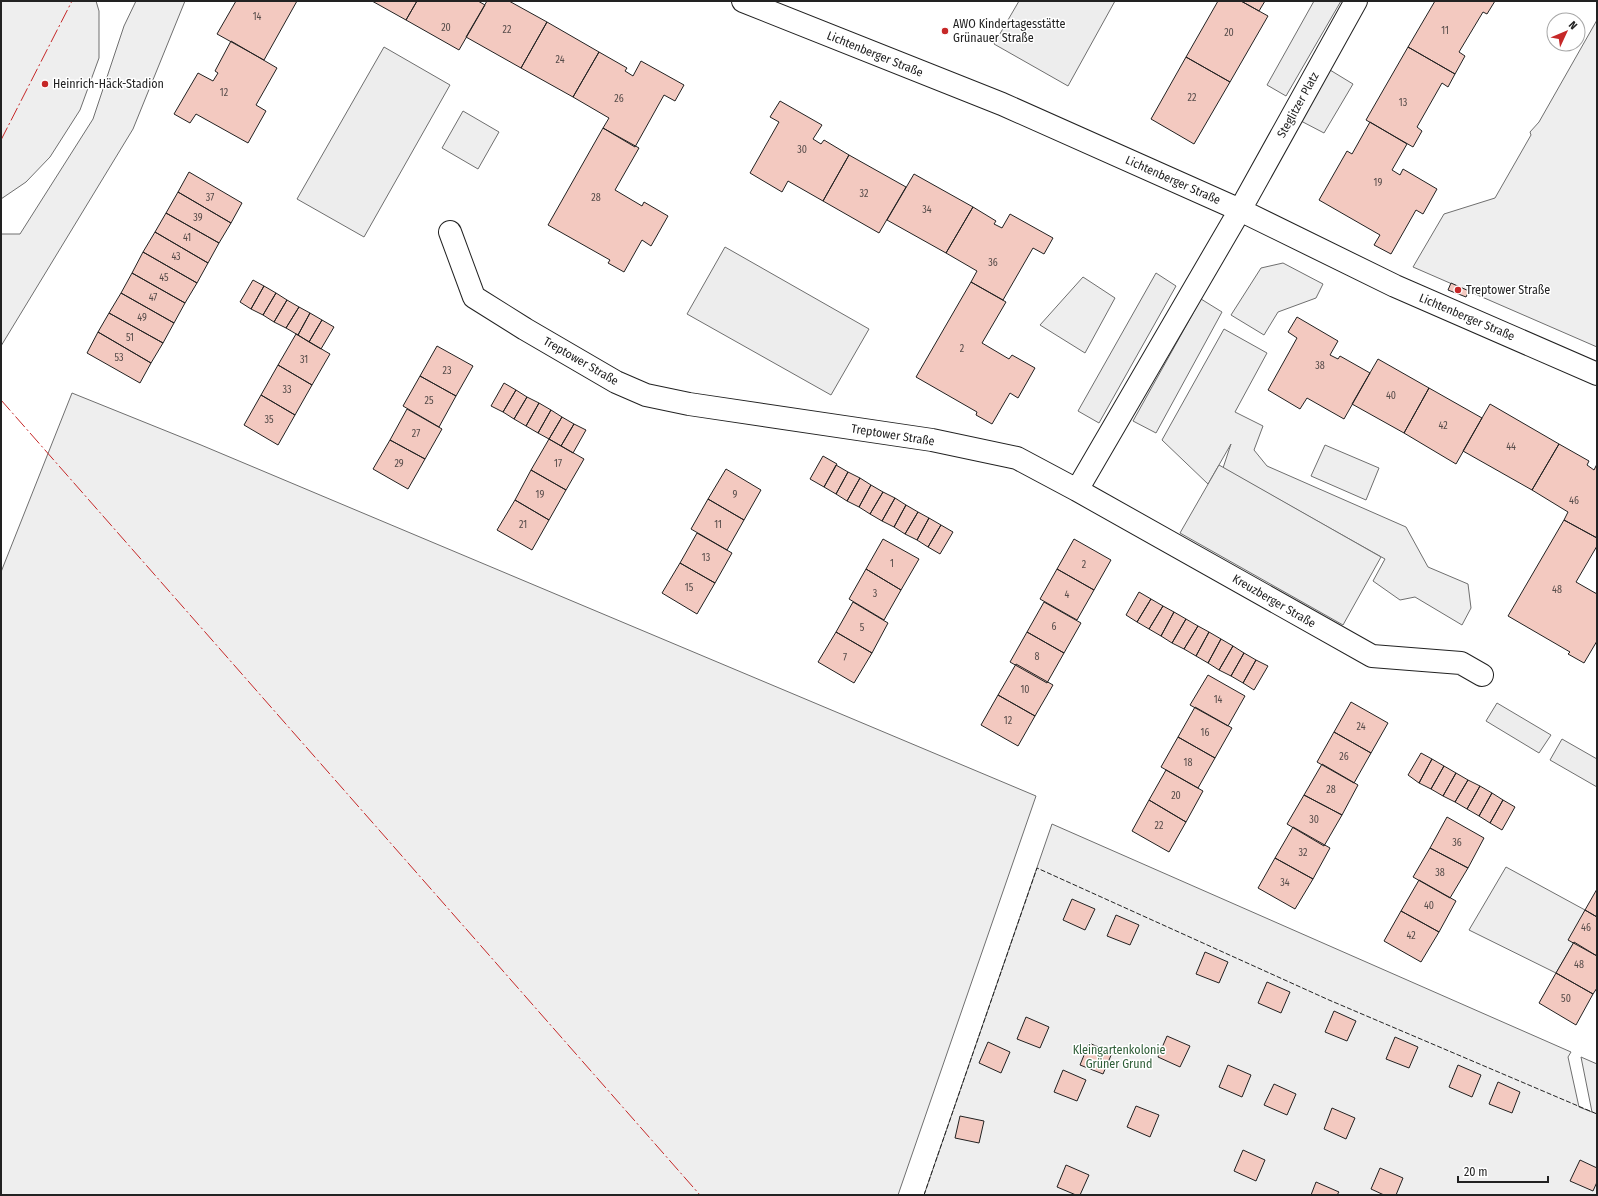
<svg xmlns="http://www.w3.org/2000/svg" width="1598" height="1196" viewBox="0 0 1598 1196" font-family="'Fira Sans Condensed',sans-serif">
	<rect width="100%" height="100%" fill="#fff"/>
	<path fill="#eee" stroke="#6f6f6f" d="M 1,1 L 96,1 L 99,11 L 99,58 L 80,110 L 50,157 L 26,182 L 1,199 Z
		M 136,1 L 185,1 L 133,129 L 1,346 L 1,234 L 20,234 L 93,119 L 124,26 Z
		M 1597,20 L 1597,347 L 1413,267 L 1444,214 L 1495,198 L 1531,135 L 1530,132 L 1539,122 Z
		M 463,111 L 499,132 L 478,169 L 442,148 Z
		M 1283,263 L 1323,284 L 1316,298 L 1278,312 L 1264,335 L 1231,315 L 1261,268 Z
		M 1083,277 L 1115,298 L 1085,353 L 1040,325 Z
		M 1224,329 L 1267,353 L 1235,412 L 1263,426 L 1254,450 L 1267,466 L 1406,527 L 1428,567 L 1468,584 L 1471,608 L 1462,625 L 1415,597 L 1400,600 L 1373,581 L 1385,559 L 1223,468 L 1231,444 L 1208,484 L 1162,440 Z
		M 72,393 L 201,445 L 1036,796 L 898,1195 L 1,1195 L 1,572 Z
		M 1325,445 L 1379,468 L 1366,500 L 1311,476 Z
		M 1052,824 L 1571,1052 L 1568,1057 L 1579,1107 L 1592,1112 L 1581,1057 L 1597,1064 L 1597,1195 L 924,1195 Z
		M 1506,867 L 1585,910 L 1574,942 L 1556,973 L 1469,930 Z"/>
	<path fill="#ededed" stroke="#6f6f6f" d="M 1019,1 L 1115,1 L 1068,86 L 994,44 Z
		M 1314,1 L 1341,1 L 1286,96 L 1267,85 Z
		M 384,47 L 450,85 L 364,237 L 297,199 Z
		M 1330,70 L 1353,84 L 1324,133 L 1301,121 Z
		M 725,247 L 869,329 L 831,395 L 687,314 Z
		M 1156,273 L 1176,286 L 1099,423 L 1078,411 Z
		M 1201,299 L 1222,312 L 1156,433 L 1133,421 Z
		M 1219,465 L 1381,557 L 1343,625 L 1180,533 Z
		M 1497,703 L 1551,735 L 1539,753 L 1486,721 Z
		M 1562,739 L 1597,759 L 1597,787 L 1550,760 Z"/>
	<path fill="#f3c9c0" stroke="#222" d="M 236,1 L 297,1 L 264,60 L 217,34 Z
		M 372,1 L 417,1 L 406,20 Z
		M 417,1 L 478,1 L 485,5 L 459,50 L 406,20 Z
		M 487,1 L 509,1 L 547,22 L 521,68 L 466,37 Z
		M 1218,1 L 1241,1 L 1268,16 L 1230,82 L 1186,57 Z
		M 1241,1 L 1265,1 L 1259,11 Z
		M 1435,1 L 1495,1 L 1487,14 L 1483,12 L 1459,52 L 1465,56 L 1455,74 L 1408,47 Z
		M 547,22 L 599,52 L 573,97 L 521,68 Z
		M 231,41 L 277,68 L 256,105 L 266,111 L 248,143 L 196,114 L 190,123 L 174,114 L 198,73 L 213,81 L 218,73 L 215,71 Z
		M 1408,47 L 1455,74 L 1448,87 L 1442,83 L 1417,127 L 1422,131 L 1413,147 L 1366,120 Z
		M 599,52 L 627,68 L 625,71 L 633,76 L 641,61 L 684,85 L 675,101 L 664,95 L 635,147 L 603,128 L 609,118 L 573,97 Z
		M 1186,57 L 1230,82 L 1194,144 L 1151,119 Z
		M 780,101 L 822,125 L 813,139 L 821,144 L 824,140 L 849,155 L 823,201 L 788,181 L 782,192 L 750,173 L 779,122 L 770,117 Z
		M 1370,122 L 1407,144 L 1392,170 L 1400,175 L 1403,169 L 1437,189 L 1423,214 L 1416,210 L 1391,254 L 1374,245 L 1380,235 L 1319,200 L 1347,151 L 1352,154 Z
		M 603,128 L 639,148 L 615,190 L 642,206 L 644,202 L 668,216 L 651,246 L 642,240 L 624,272 L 608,263 L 610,260 L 548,225 Z
		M 849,155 L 906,187 L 879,233 L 823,201 Z
		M 189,172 L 242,203 L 231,223 L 178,192 Z
		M 914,174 L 973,207 L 946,253 L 887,220 Z
		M 178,192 L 231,223 L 219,243 L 166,213 Z
		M 973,207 L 996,221 L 994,224 L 1002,228 L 1010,214 L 1053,238 L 1044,254 L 1033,248 L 1003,300 L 971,282 L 977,271 L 946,253 Z
		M 166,213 L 219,243 L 208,263 L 155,232 Z
		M 155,232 L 208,263 L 197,283 L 143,252 Z
		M 143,252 L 197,283 L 185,303 L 132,273 Z
		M 132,273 L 185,303 L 174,323 L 121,293 Z
		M 253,280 L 264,286 L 251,309 L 240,302 Z
		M 971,282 L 1006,302 L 982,343 L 1009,359 L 1012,355 L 1035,368 L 1018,398 L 1010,393 L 992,424 L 976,415 L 977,412 L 916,377 Z
		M 1451,283 L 1469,291 L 1466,297 L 1448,290 Z
		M 264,286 L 276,293 L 263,315 L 251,309 Z
		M 121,293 L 174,323 L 163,343 L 109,313 Z
		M 276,293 L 287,300 L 274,322 L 263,315 Z
		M 287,300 L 299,307 L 286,328 L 274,322 Z
		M 299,307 L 310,313 L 298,335 L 286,328 Z
		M 109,313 L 163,343 L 151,363 L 98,332 Z
		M 310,313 L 322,320 L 309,342 L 298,335 Z
		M 1297,317 L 1338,341 L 1330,355 L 1338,359 L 1340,356 L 1370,373 L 1344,419 L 1307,398 L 1300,409 L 1268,390 L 1297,338 L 1288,332 Z
		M 322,320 L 334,327 L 321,349 L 309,342 Z
		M 98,332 L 151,363 L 140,383 L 87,353 Z
		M 296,334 L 330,354 L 312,385 L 278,365 Z
		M 437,346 L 473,366 L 456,396 L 420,376 Z
		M 1378,359 L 1429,388 L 1404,433 L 1352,404 Z
		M 278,365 L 312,385 L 295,415 L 261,395 Z
		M 420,376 L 456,396 L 439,427 L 403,406 Z
		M 504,383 L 516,390 L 503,412 L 491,406 Z
		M 1429,388 L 1482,418 L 1456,464 L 1404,433 Z
		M 516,390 L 527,397 L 514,419 L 503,412 Z
		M 261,395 L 295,415 L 278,445 L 244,425 Z
		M 527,397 L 539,403 L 526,426 L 514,419 Z
		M 539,403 L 551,410 L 538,433 L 526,426 Z
		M 1490,404 L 1559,444 L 1532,490 L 1463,451 Z
		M 407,409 L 442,429 L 425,459 L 390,440 Z
		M 551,410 L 562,417 L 549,439 L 538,433 Z
		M 562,417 L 574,424 L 561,446 L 549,439 Z
		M 574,424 L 586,430 L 573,453 L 561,446 Z
		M 549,439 L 584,459 L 566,490 L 531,470 Z
		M 390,440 L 425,459 L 408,489 L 373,469 Z
		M 1559,444 L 1589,461 L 1587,465 L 1594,470 L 1597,464 L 1597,538 L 1564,520 L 1568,512 L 1532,490 Z
		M 823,456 L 837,464 L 824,487 L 810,479 Z
		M 836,465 L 848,472 L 836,494 L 824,487 Z
		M 726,469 L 761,490 L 744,520 L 708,499 Z
		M 531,470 L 566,490 L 549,520 L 515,500 Z
		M 848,472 L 860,478 L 847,501 L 836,494 Z
		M 860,478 L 871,485 L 859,507 L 847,501 Z
		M 871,485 L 883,492 L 870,514 L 859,507 Z
		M 883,492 L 895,498 L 882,521 L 870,514 Z
		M 895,498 L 906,505 L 894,527 L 882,521 Z
		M 708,499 L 744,520 L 727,550 L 691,529 Z
		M 515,500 L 549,520 L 532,550 L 497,530 Z
		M 906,505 L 918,512 L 905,534 L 894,527 Z
		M 918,512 L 929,518 L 917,540 L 905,534 Z
		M 929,518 L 941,525 L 928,547 L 917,540 Z
		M 1564,520 L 1597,538 L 1597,546 L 1576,582 L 1597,594 L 1597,641 L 1584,663 L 1568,654 L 1570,652 L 1508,616 Z
		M 941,525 L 953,532 L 940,554 L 928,547 Z
		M 697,533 L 732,553 L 715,583 L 680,563 Z
		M 883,539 L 919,559 L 901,590 L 866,569 Z
		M 1074,539 L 1111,560 L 1094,590 L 1057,569 Z
		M 680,563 L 715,583 L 697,614 L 662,593 Z
		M 866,569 L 901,590 L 884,620 L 849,599 Z
		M 1057,569 L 1094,590 L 1077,620 L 1040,599 Z
		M 1139,592 L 1151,599 L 1137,622 L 1126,615 Z
		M 1151,599 L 1163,606 L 1149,629 L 1137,622 Z
		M 853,602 L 888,623 L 872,653 L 836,632 Z
		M 1044,602 L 1081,623 L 1064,653 L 1027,632 Z
		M 1163,606 L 1174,612 L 1161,636 L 1149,629 Z
		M 1174,612 L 1186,619 L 1172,643 L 1161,636 Z
		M 1186,619 L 1198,626 L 1184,649 L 1172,643 Z
		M 1198,626 L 1209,632 L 1196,656 L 1184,649 Z
		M 836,632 L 872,653 L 854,683 L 818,662 Z
		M 1027,632 L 1064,653 L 1047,683 L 1010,662 Z
		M 1209,632 L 1221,639 L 1208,663 L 1196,656 Z
		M 1221,639 L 1233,646 L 1219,670 L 1208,663 Z
		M 1233,646 L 1244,653 L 1231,676 L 1219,670 Z
		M 1244,653 L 1256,660 L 1243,683 L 1231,676 Z
		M 1256,660 L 1268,666 L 1254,690 L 1243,683 Z
		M 1016,664 L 1053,685 L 1035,716 L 998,695 Z
		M 1208,675 L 1245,696 L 1228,726 L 1190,705 Z
		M 998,695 L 1035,716 L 1018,746 L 981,725 Z
		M 1351,702 L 1388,723 L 1371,753 L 1334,732 Z
		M 1195,707 L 1232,728 L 1215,758 L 1178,737 Z
		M 1334,732 L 1371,753 L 1354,783 L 1317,762 Z
		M 1178,737 L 1215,758 L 1198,788 L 1161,767 Z
		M 1421,753 L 1432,759 L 1419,783 L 1408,775 Z
		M 1432,759 L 1444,766 L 1431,789 L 1419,783 Z
		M 1322,764 L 1358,785 L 1342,815 L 1304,795 Z
		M 1444,766 L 1456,773 L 1443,796 L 1431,789 Z
		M 1166,770 L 1203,791 L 1186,822 L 1149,800 Z
		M 1456,773 L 1468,780 L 1455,802 L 1443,796 Z
		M 1468,780 L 1480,786 L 1467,809 L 1455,802 Z
		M 1480,786 L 1492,793 L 1479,816 L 1467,809 Z
		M 1492,793 L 1503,800 L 1490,823 L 1479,816 Z
		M 1304,795 L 1342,815 L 1324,846 L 1287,824 Z
		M 1149,800 L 1186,822 L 1169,852 L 1132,831 Z
		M 1503,800 L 1515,807 L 1502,830 L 1490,823 Z
		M 1447,817 L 1484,838 L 1468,868 L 1430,848 Z
		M 1293,827 L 1330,848 L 1313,879 L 1275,858 Z
		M 1430,848 L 1468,868 L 1450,898 L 1413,877 Z
		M 1275,858 L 1313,879 L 1295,909 L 1258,888 Z
		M 1419,880 L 1456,901 L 1439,932 L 1401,911 Z
		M 1597,889 L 1597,917 L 1585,910 Z
		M 1072,899 L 1095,909 L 1085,930 L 1063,920 Z
		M 1585,910 L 1597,917 L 1597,956 L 1568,940 Z
		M 1401,911 L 1439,932 L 1421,962 L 1384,941 Z
		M 1116,915 L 1139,925 L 1130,945 L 1107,936 Z
		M 1574,942 L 1597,956 L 1597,988 L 1593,994 L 1556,973 Z
		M 1205,952 L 1228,962 L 1219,983 L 1196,974 Z
		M 1556,973 L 1593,994 L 1576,1025 L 1539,1003 Z
		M 1267,982 L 1290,992 L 1281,1013 L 1258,1003 Z
		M 1334,1011 L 1356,1021 L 1347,1041 L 1325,1032 Z
		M 1026,1017 L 1049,1027 L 1040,1048 L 1017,1039 Z
		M 1167,1036 L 1190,1046 L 1180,1067 L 1158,1057 Z
		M 1395,1037 L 1418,1047 L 1409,1068 L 1386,1059 Z
		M 988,1042 L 1010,1052 L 1001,1073 L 979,1063 Z
		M 1089,1043 L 1112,1053 L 1103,1074 L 1080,1065 Z
		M 1228,1065 L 1251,1075 L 1242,1097 L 1219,1087 Z
		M 1458,1065 L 1481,1075 L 1472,1097 L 1449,1087 Z
		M 1063,1070 L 1086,1080 L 1077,1101 L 1054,1092 Z
		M 1498,1082 L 1520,1092 L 1512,1113 L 1489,1104 Z
		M 1274,1084 L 1296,1094 L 1287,1115 L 1264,1105 Z
		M 1136,1106 L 1159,1115 L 1150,1137 L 1127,1127 Z
		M 1332,1108 L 1355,1118 L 1346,1139 L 1324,1129 Z
		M 960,1116 L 984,1121 L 979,1143 L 955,1138 Z
		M 1243,1150 L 1265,1160 L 1256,1181 L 1234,1171 Z
		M 1580,1160 L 1597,1168 L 1597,1182 L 1593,1191 L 1570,1181 Z
		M 1066,1165 L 1089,1175 L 1080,1195 L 1076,1195 L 1057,1187 Z
		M 1380,1168 L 1403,1178 L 1396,1195 L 1384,1195 L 1371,1189 Z
		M 1316,1182 L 1339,1192 L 1337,1195 L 1311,1195 Z"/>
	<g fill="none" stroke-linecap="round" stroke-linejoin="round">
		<g stroke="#222" stroke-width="24">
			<path id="minor" d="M 743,1 L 1002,104 L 1240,210 L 1395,286 L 1597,374
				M 450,232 L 474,297 L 525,329 L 616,382 L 646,395 L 689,404 L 932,440 L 1017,458 L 1077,490 L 1240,210 L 1356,1
				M 1077,490 L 1372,656 L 1461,663 L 1482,675"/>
		</g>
		<use href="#minor" stroke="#fff" stroke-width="22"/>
		<path stroke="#222" stroke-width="1" stroke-dasharray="5 2" stroke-linecap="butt" d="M 924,1195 L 1037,868 L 1329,1000 L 1597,1114"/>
		<path stroke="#c62828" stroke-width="1" stroke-dasharray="14 3 2 3" stroke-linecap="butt" d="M 1,140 L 72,1
			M 1,400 L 700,1195"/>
	</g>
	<g fill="#c62828" stroke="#fff" stroke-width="1.5">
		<circle cx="945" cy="31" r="4"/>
		<circle cx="45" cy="84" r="4"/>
		<circle cx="1458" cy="290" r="4"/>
	</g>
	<g text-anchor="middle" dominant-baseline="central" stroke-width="3" stroke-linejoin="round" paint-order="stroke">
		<g font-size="10" fill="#564c4a">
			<text x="257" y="17">14</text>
			<text x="446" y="28">20</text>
			<text x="507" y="30">22</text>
			<text x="1445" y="31">11</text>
			<text x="1229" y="33">20</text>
			<text x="560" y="60">24</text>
			<text x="224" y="93">12</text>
			<text x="1192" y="98">22</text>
			<text x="619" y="99">26</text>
			<text x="1403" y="103">13</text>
			<text x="802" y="150">30</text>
			<text x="1378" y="183">19</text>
			<text x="864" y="194">32</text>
			<text x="210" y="198">37</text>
			<text x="596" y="198">28</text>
			<text x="927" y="210">34</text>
			<text x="198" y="218">39</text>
			<text x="187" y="238">41</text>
			<text x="176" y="257">43</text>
			<text x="993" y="263">36</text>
			<text x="164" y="278">45</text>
			<text x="153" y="298">47</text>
			<text x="142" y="318">49</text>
			<text x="130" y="338">51</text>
			<text x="962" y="349">2</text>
			<text x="119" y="358">53</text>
			<text x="304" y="360">31</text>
			<text x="1320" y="366">38</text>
			<text x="447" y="371">23</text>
			<text x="287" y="390">33</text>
			<text x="1391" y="396">40</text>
			<text x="429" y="401">25</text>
			<text x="269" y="420">35</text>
			<text x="1443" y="426">42</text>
			<text x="416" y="434">27</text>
			<text x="1511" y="447">44</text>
			<text x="399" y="464">29</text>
			<text x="558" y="464">17</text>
			<text x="540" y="495">19</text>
			<text x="735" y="495">9</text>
			<text x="1574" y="501">46</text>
			<text x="523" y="525">21</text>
			<text x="718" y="525">11</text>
			<text x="706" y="558">13</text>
			<text x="892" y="564">1</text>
			<text x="1084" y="565">2</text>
			<text x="689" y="588">15</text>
			<text x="1557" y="590">48</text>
			<text x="875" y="594">3</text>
			<text x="1067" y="595">4</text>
			<text x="1054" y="627">6</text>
			<text x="862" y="628">5</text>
			<text x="1037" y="657">8</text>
			<text x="845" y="658">7</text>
			<text x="1025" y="690">10</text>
			<text x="1218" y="700">14</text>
			<text x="1008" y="721">12</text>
			<text x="1361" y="727">24</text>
			<text x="1205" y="733">16</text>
			<text x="1344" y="757">26</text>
			<text x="1188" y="763">18</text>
			<text x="1331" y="790">28</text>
			<text x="1176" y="796">20</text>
			<text x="1314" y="820">30</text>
			<text x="1159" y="826">22</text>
			<text x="1457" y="843">36</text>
			<text x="1303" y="853">32</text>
			<text x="1440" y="873">38</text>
			<text x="1285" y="883">34</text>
			<text x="1429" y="906">40</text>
			<text x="1586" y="928">46</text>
			<text x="1411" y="936">42</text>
			<text x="1579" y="965">48</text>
			<text x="1566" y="999">50</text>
		</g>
		<g font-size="12" fill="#222" stroke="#fff" text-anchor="start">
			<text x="953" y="24">AWO Kindertagesstätte<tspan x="953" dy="14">Grünauer Straße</tspan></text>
			<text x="53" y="84">Heinrich-Häck-Stadion</text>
			<text x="1466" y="290">Treptower Straße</text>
		</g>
		<g font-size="12" fill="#222" stroke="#fff">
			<text transform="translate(875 54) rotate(22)">Lichtenberger Straße</text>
			<text transform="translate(1298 105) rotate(-61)">Steglitzer Platz</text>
			<text transform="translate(1173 180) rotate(24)">Lichtenberger Straße</text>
			<text transform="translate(1467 317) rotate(23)">Lichtenberger Straße</text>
			<text transform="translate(581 361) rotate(30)">Treptower Straße</text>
			<text transform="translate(893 435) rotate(9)">Treptower Straße</text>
			<text transform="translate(1274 601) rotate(30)">Kreuzberger Straße</text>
		</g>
		<g font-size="12" fill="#2f5e38" stroke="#fff">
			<text x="1119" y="1050">Kleingartenkolonie<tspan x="1119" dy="14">Grüner Grund</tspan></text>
		</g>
	</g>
	<rect width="1598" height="1196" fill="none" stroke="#222222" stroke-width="4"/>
	<g transform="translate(1566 32) rotate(46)"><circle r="19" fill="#ffffff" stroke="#a7a7a7"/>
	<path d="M0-3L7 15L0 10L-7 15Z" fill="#c62828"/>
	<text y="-6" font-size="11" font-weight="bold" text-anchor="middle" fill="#222222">N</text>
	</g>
	<path d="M1458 1176v6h90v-6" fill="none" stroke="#222222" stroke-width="2"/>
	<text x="1464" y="1176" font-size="12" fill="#222222" stroke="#ffffff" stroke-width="3" paint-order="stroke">20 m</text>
</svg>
